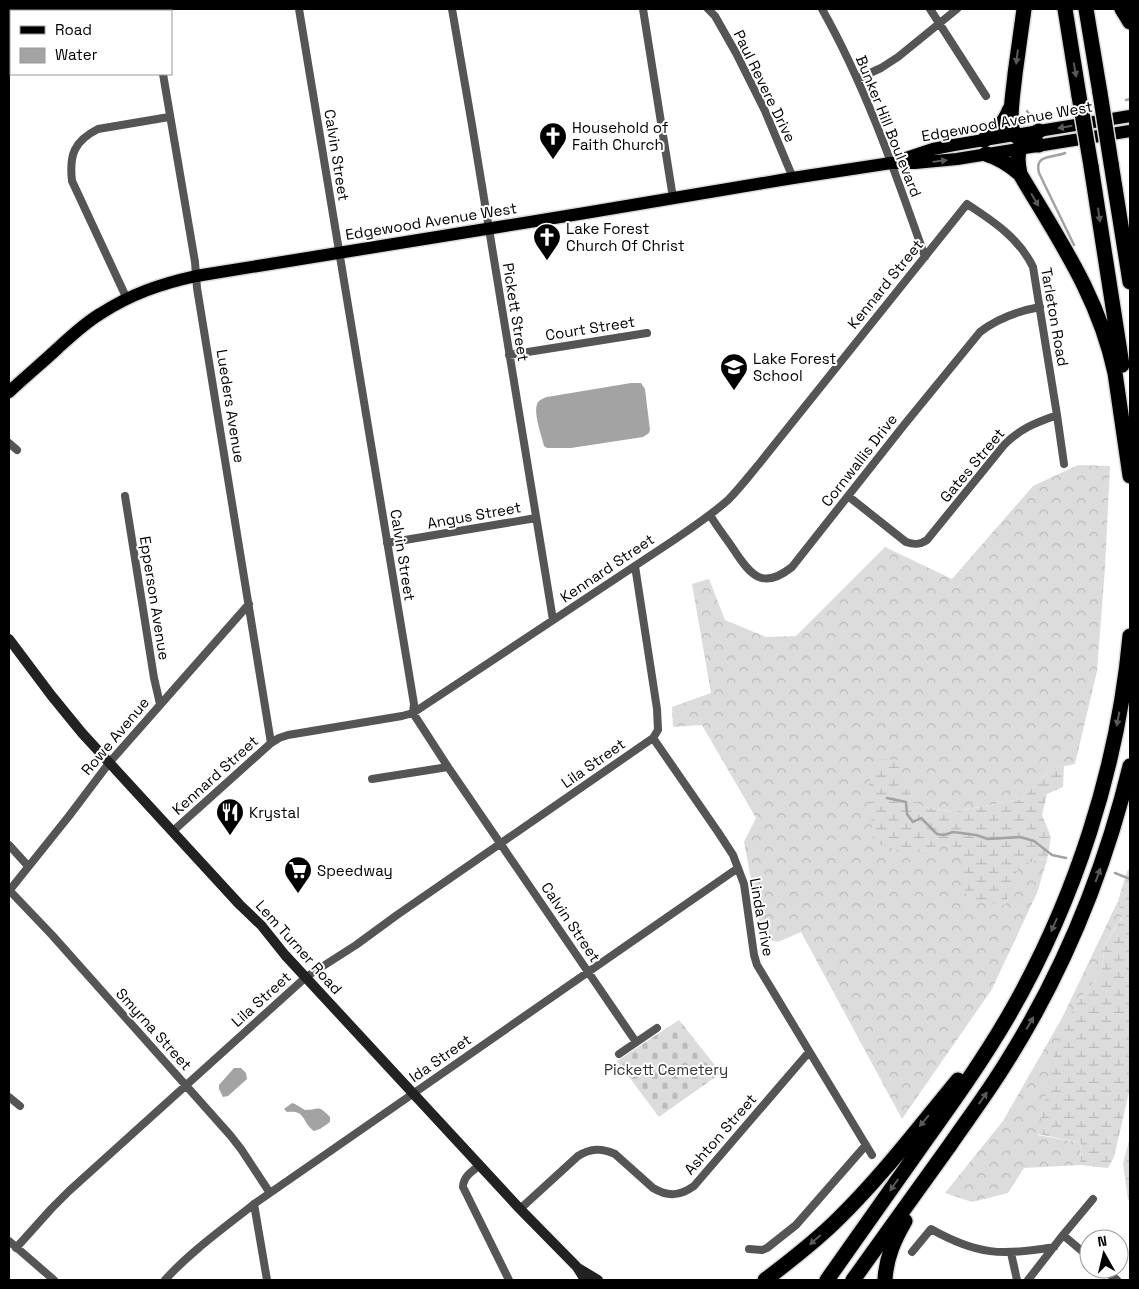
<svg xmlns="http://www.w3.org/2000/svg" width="1139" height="1289" viewBox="0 0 1139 1289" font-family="'Space Grotesk',sans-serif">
	<defs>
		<pattern id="forest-crowns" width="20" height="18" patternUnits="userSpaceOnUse" patternTransform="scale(1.25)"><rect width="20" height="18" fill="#dcdcdc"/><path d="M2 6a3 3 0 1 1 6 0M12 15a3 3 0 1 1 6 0" fill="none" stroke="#bbb"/></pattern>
		<pattern id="wetland-marsh" width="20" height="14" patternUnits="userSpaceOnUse" patternTransform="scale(1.25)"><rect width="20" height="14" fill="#dcdcdc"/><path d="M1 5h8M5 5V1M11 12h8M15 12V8" fill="none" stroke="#bbb"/></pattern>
		<pattern id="cemetery-stones" width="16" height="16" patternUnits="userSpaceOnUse" patternTransform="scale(1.25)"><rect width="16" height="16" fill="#dcdcdc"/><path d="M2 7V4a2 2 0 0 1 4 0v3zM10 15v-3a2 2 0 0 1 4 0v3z" fill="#bbb"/></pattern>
	</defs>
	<rect width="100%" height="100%" fill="#fff"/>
	<path fill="url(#forest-crowns)" d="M 1078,465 L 1110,466 L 1105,568 L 1097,671 L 1075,764 L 1064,766 L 1049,771 L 1021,799 L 954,812 L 919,806 L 903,785 L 912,855 L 942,844 L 959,848 L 1016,871 L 1037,859 L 1047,860 L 1037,893 L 992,989 L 902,1119 L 801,932 L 778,942 L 762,937 L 744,842 L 756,818 L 702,725 L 673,727 L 672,707 L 711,693 L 692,584 L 709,579 L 725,620 L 766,637 L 796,636 L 885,547 L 952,579 L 1033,486 Z
		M 1118,901 L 1122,917 L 1104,946 L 1102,972 L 1076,1004 L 1038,1135 L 1081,1143 L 1080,1165 L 1024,1168 L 1008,1193 L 972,1202 L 945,1193 L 1003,1121 L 1062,1018 Z"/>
	<path fill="url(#wetland-marsh)" d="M 881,759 L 898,760 L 903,785 L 919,806 L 954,812 L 1021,799 L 1049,771 L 1064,766 L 1063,787 L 1047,794 L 1042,815 L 1051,837 L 1047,860 L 1037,859 L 1016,871 L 1005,905 L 967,900 L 959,848 L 942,844 L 912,855 L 873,842 L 869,783 Z
		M 1130,868 L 1130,1088 L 1114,1157 L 1108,1168 L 1080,1165 L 1081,1143 L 1038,1134 L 1055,1051 L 1076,1004 L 1102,972 L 1104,946 L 1122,918 L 1118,901 L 1127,871 Z
		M 1130,1137 L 1130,1201 L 1128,1200 L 1123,1163 Z"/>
	<path fill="url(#cemetery-stones)" d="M 679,1020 L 721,1073 L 659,1117 L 617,1061 Z"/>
	<path fill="#a3a3a3" d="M 631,383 L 641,383 L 645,389 L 650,430 L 649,433 L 643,437 L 571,448 L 547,448 L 544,446 C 542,436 531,409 539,401 C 541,399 544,398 547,397 Z
		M 234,1068 L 241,1068 L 246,1073 L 247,1079 L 228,1096 L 223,1097 L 219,1089 L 219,1085 Z
		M 292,1103 L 295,1104 L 305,1110 C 320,1110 317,1104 330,1117 L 330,1122 L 320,1129 L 314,1131 C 301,1122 307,1110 287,1112 L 284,1109 Z"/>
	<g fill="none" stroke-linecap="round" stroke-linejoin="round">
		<path stroke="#a3a3a3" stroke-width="2.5" d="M 1126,100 L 1130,99
			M 1027,111 C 1032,120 1043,116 1051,115
			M 1065,153 C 1053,158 1034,154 1039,173 L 1074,245
			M 887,798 L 906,802 L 907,814 L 913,822 L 921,818 L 937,834 L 944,835 L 953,832 L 976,835 L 988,839 L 1020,837 L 1034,841 L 1052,855 L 1066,858
			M 1115,873 L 1130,879"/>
		<g stroke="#dbdbdb" stroke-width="15">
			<path id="primary" d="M 900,160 L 933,149 L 954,145 L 1130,116
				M 9,392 C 25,377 42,363 58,348 C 71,336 85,323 100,314 C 131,294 160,284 196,276 L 585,213 L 793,178 L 891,163 L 915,163 L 957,159 L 1130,131"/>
		</g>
		<g stroke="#dbdbdb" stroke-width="18">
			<path id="motorway" d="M 1024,9 C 1021,30 1018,52 1015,74 C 1014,87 1008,120 1013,131 C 1018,142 1029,144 1039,145
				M 1065,9 L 1079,96
				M 1086,9 L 1100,93
				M 1122,9 L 1130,22
				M 1039,131 C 1019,141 1015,152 1020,174 C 1059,240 1099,297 1115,373 L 1130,476
				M 984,140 C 997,132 1004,123 1010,109
				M 986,154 C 999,158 1009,164 1020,174
				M 1111,163 L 1130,282
				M 1091,166 L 1122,365
				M 765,1280 C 790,1261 816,1241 838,1219 C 882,1176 919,1127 958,1080
				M 827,1280 C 859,1235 891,1190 923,1144 C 953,1102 983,1060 1009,1015 C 1075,900 1118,768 1130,636
				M 853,1280 C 885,1235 918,1190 950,1145 C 970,1116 991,1088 1009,1058 C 1065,968 1105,869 1130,766
				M 885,1280 C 886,1258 894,1240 905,1221"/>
		</g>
		<path stroke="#555" stroke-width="8" d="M 153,9 L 153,11
			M 299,9 L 414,704 L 413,713 L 448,767 L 636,1042
			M 452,9 L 472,125 L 553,620
			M 643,9 L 673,198
			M 708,9 L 715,16 L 736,53 L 765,111 L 793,178
			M 822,9 C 866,87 895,172 925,257
			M 930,9 L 986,96
			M 163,74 L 195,262 L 197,288 L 271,743
			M 857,79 L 881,68 L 898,57 L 957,9
			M 127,299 L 72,181 C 69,155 74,141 98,129 L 169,117
			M 509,355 L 647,333
			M 9,443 L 17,450
			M 125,496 L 154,678 L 160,704
			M 848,496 L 906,542 C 914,545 920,545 927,540 L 1004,445 C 1021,428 1035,423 1057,415
			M 710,515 C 717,527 726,538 734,550 C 751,576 763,590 792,567 L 904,425 L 980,332 C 998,318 1018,311 1040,307
			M 387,543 L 536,518
			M 653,738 L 718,832 L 733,855 L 744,884 L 754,955 L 757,965 L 872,1155
			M 372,779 L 448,767
			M 173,831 L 271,743 L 279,738 L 288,735 L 402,716 L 413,713 L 671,542 C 690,529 710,516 728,500 C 739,489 749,476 759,464 L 967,204 C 993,221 1019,238 1033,267 L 1057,415 L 1064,464
			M 9,845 L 28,866
			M 9,890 L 52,935 L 230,1135 L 241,1149 L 270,1193
			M 9,891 L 69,816 L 109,763 L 249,604
			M 619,1054 L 657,1028
			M 9,1097 L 20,1106
			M 480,1165 C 472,1171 463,1177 463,1187 L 509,1280
			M 254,1204 L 267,1280
			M 520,1209 L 578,1156 C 591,1148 602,1148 615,1154 L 653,1188 C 668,1197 680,1196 694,1186 L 809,1052
			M 1063,1235 L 1089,1257
			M 9,1241 L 54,1280
			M 16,1248 L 52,1208 L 69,1191 L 306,977 L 356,945 L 397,915 L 653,738 L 658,730 L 657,709 L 635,566
			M 749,1249 L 762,1250 L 767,1248 L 796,1225 L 866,1145
			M 912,1252 L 931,1229 C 977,1255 1002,1256 1054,1247
			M 1011,1253 L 1017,1280
			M 1103,1269 L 1117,1280
			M 165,1280 C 190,1252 224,1228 254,1204 L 738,868
			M 1028,1280 L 1063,1235 L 1093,1199"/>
		<path stroke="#222" stroke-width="10" d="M 9,639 L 51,695 L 82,733 L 240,905 L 261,925 L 285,955 L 520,1209 L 577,1267 L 585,1280
			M 578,1268 L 598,1280"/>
		<use href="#primary" stroke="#000" stroke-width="12"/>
		<use href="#motorway" stroke="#000" stroke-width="15"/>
		<g stroke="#dbdbdb" stroke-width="18" stroke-linecap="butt">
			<path id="motorway-bridge" d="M 1100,93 L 1111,163
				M 1079,96 L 1091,166"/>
		</g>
		<use href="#motorway-bridge" stroke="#000" stroke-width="15"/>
	</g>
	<defs><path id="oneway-solid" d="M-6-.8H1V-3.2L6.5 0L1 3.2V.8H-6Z" transform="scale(1.25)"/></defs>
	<g fill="#595959">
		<use href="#oneway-solid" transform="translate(1017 57) rotate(97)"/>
		<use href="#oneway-solid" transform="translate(1075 70) rotate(80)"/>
		<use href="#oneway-solid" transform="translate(1065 127) rotate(171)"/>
		<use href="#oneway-solid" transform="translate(940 161) rotate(-7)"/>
		<use href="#oneway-solid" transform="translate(1035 200) rotate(59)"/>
		<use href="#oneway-solid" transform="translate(1099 215) rotate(81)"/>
		<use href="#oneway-solid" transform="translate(1118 719) rotate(101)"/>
		<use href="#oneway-solid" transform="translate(1098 875) rotate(-70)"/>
		<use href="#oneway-solid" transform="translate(1054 925) rotate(114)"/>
		<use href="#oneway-solid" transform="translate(1030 1023) rotate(-60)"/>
		<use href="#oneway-solid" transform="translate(983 1098) rotate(-55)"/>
		<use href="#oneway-solid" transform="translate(924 1121) rotate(130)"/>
		<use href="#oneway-solid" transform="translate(894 1185) rotate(125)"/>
		<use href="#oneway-solid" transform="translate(815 1240) rotate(139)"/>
	</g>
	<defs>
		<g id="church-pin" transform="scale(1.4375)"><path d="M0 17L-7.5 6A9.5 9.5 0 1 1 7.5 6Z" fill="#000" stroke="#fff"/><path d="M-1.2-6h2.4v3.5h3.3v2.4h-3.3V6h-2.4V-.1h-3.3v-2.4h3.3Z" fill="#fff"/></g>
		<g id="school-pin" transform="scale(1.4375)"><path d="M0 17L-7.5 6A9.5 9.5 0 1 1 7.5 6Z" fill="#000" stroke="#fff"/><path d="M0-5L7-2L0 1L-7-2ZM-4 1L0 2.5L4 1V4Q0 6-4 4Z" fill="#fff"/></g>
		<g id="restaurant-pin" transform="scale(1.4375)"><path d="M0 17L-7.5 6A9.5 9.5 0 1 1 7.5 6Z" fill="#000" stroke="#fff"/><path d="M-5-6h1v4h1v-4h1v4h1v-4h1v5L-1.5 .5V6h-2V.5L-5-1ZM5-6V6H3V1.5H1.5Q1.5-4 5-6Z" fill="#fff"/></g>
		<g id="supermarket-pin" transform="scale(1.4375)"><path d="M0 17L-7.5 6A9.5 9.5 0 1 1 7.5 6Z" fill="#000" stroke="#fff"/><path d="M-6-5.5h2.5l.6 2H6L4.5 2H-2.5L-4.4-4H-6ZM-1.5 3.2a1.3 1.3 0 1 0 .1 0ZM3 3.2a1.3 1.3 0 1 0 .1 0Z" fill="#fff"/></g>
	</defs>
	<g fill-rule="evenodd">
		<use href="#church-pin" x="553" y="136"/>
		<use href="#church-pin" x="547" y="237"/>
		<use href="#school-pin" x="734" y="367"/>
		<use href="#restaurant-pin" x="230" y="812"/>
		<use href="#supermarket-pin" x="298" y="870"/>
	</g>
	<g text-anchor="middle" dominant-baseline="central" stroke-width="4" stroke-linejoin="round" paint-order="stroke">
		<g font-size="15" fill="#000" stroke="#fff">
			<text transform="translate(765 86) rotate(64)">Paul Revere Drive</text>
			<text transform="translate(1007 121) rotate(-10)">Edgewood Avenue West</text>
			<text transform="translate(889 126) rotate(68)">Bunker Hill Boulevard</text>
			<text transform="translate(337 155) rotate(81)">Calvin Street</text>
			<text transform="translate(431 221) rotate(-9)">Edgewood Avenue West</text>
			<text transform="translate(885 284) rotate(-51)">Kennard Street</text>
			<text transform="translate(516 312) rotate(81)">Pickett Street</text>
			<text transform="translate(1055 317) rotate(80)">Tarleton Road</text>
			<text transform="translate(590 328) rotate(-9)">Court Street</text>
			<text transform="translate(231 406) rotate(81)">Lueders Avenue</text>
			<text transform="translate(859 460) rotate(-52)">Cornwallis Drive</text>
			<text transform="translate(972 465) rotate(-50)">Gates Street</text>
			<text transform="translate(474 515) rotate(-10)">Angus Street</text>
			<text transform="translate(403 555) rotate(81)">Calvin Street</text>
			<text transform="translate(607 568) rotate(-34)">Kennard Street</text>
			<text transform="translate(155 598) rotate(81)">Epperson Avenue</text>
			<text transform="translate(115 736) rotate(-50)">Rowe Avenue</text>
			<text transform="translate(593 763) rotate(-35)">Lila Street</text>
			<text transform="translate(215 775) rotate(-42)">Kennard Street</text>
			<text transform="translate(762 917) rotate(80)">Linda Drive</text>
			<text transform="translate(571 922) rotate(56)">Calvin Street</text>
			<text transform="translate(299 947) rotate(48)">Lem Turner Road</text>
			<text transform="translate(261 999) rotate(-42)">Lila Street</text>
			<text transform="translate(154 1029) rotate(48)">Smyrna Street</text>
			<text transform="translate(440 1058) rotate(-35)">Ida Street</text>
			<text transform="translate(720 1134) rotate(-49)">Ashton Street</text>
		</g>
		<g font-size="15" fill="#000" stroke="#fff" text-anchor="start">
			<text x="572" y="127">Household of<tspan x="572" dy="17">Faith Church</tspan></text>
			<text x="566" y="228">Lake Forest<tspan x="566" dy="17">Church Of Christ</tspan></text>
			<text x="753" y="358">Lake Forest<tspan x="753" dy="17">School</tspan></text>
			<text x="249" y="812">Krystal</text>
			<text x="317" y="870">Speedway</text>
		</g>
		<g font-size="15" fill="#333" stroke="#fff">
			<text x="666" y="1069">Pickett Cemetery</text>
		</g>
	</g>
	<rect width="1139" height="1289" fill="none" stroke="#000000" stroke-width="20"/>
	<rect x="10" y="10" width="162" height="65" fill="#ffffff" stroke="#999999"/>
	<rect x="20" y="26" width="25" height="8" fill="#000000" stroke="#999999"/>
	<text x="55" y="35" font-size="15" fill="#000000">Road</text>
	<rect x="20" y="48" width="25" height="15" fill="#a3a3a3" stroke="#999999"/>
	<text x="55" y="60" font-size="15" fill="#000000">Water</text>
	<g transform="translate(1104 1254) rotate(352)"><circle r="24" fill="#ffffff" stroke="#999999"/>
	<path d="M0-4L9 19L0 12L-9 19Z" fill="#000000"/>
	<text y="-8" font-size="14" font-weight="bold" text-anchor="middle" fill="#000000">N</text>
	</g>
</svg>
